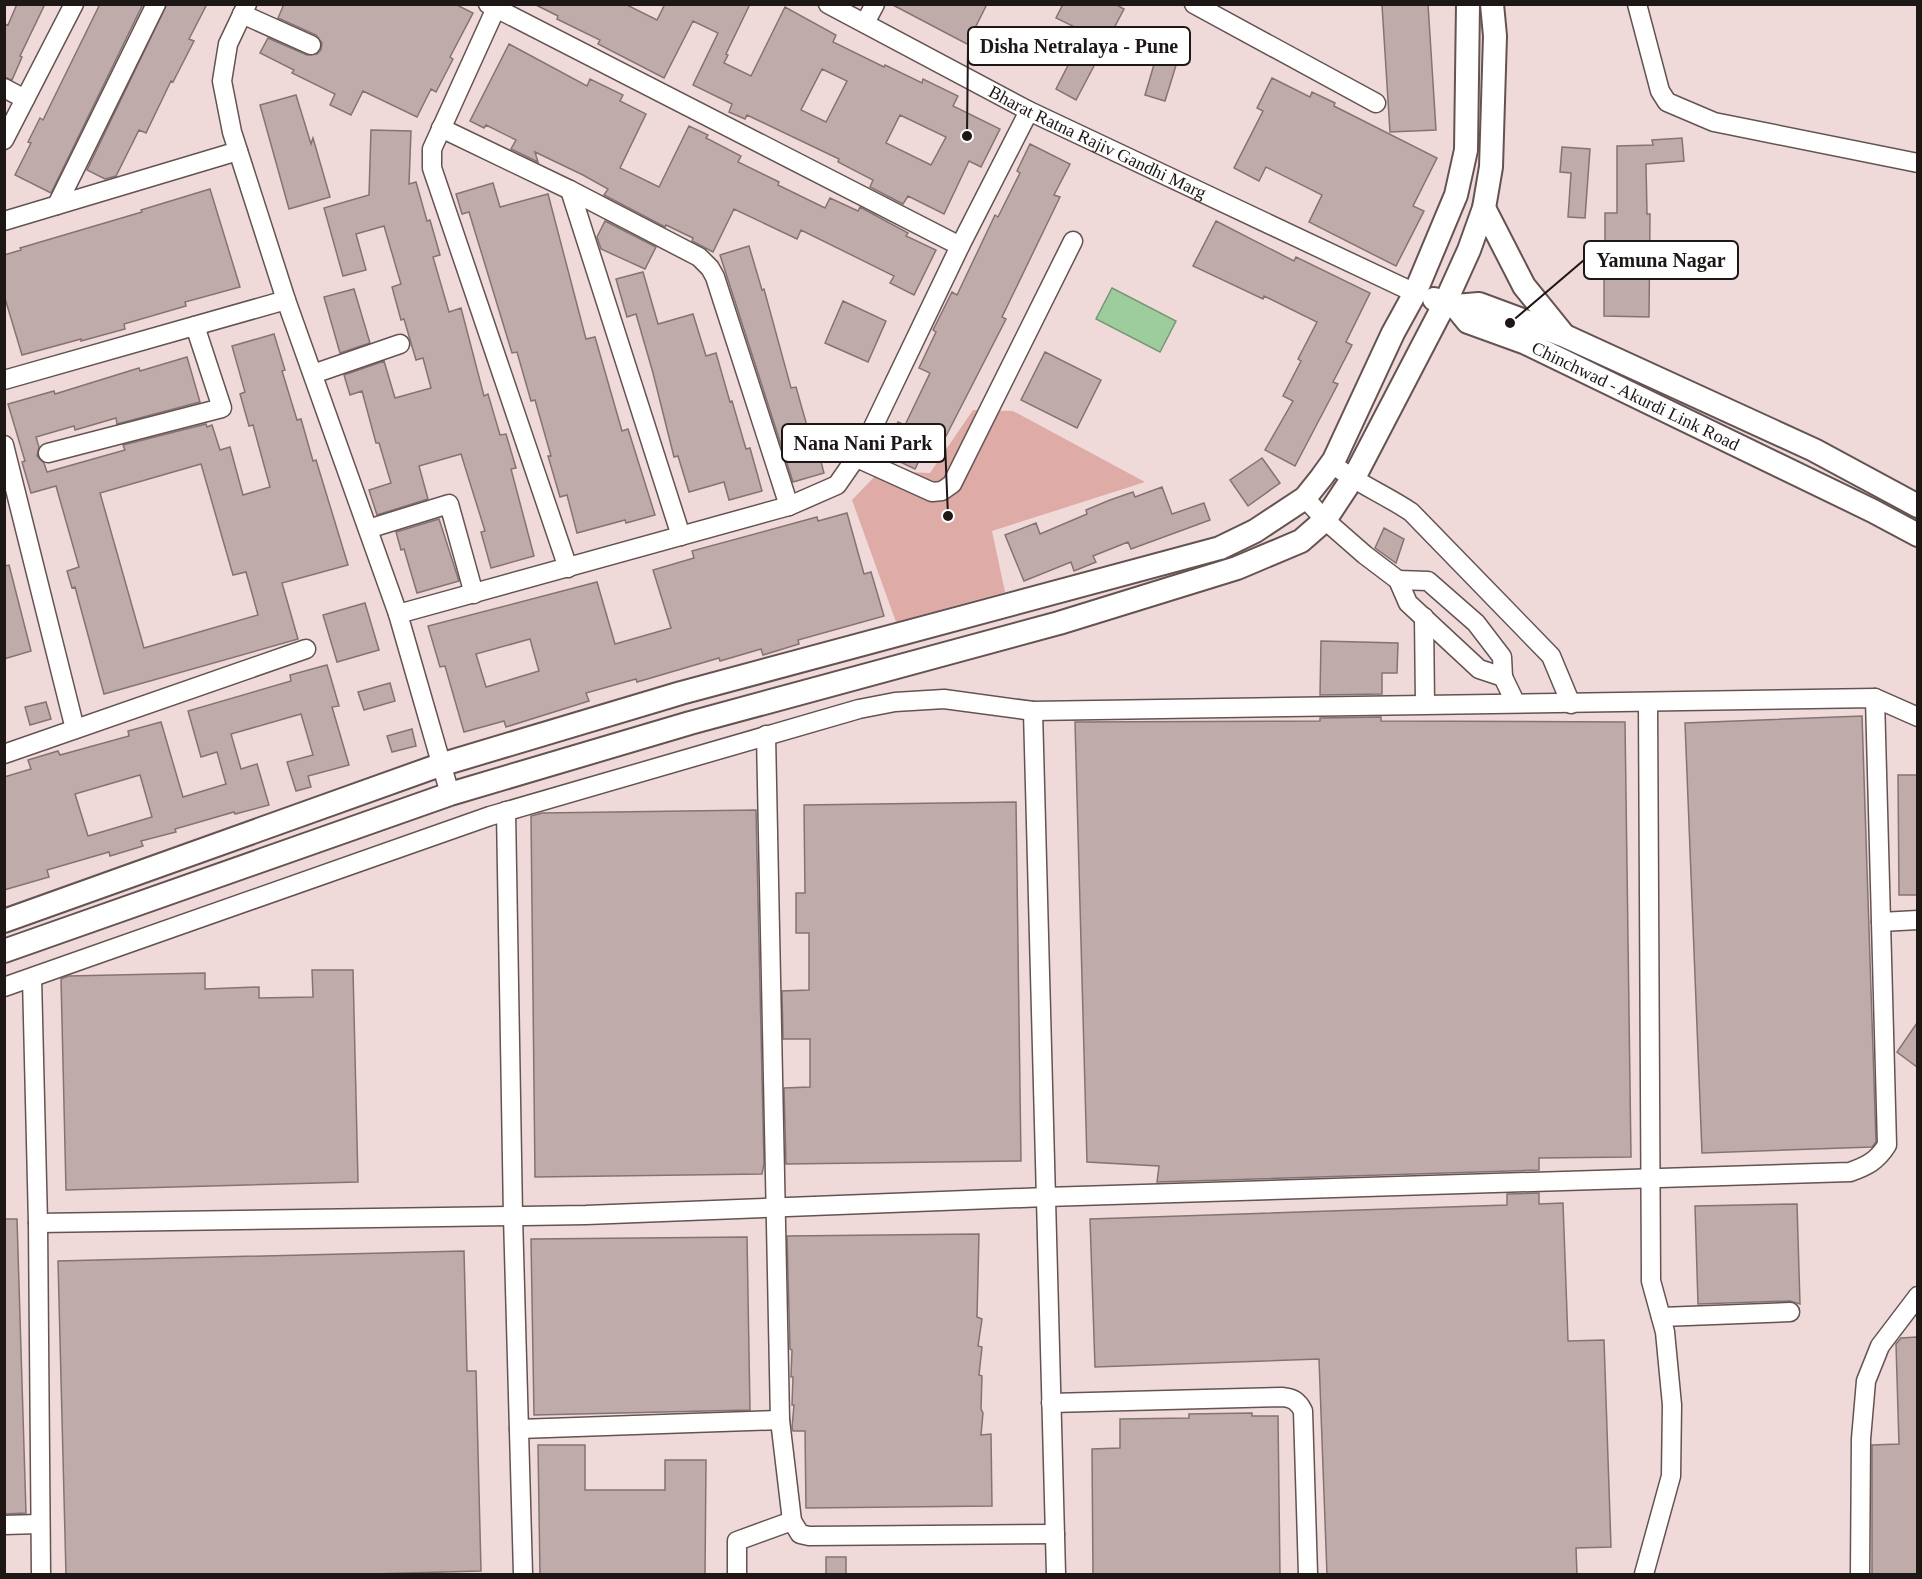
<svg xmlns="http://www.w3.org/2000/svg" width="1922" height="1579" viewBox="0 0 1922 1579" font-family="Georgia,serif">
	<rect width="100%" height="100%" fill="#efdad9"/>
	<path fill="#deaba7" d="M 973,410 L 1013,411 L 1145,482 L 992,531 L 1005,592 L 896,622 L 852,500 L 880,471 L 930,473 Z"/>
	<path fill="#9dcd9d" stroke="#779674" stroke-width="1.5" d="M 1112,288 L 1176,321 L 1160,352 L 1096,319 Z"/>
	<path fill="#bfacaa" stroke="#857372" stroke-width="1.5" fill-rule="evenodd" d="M 17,4 L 45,4 L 20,56 L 22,57 L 12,80 L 4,77 L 4,24 L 8,25 Z
		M 100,4 L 143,4 L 51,193 L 15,175 L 31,143 L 28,142 L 40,118 L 43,120 Z
		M 167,4 L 207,4 L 189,39 L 194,41 L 173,82 L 171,81 L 146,133 L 139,130 L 116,176 L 105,179 L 87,170 Z
		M 284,4 L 455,4 L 473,13 L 450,57 L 453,59 L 436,92 L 431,89 L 417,117 L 363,91 L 351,115 L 330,105 L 335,94 L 292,73 L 294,70 L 260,53 L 268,38 L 307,55 L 317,54 L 321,50 L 322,43 L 316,35 L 278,18 Z
		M 534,4 L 625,4 L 657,20 L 665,4 L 750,4 L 726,54 L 728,55 L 724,63 L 751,76 L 785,7 L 836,35 L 833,42 L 884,67 L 885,65 L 922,83 L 923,79 L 958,96 L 953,106 L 1000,129 L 981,167 L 969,161 L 944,214 L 908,196 L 903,204 L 870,187 L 873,180 L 838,162 L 839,159 L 747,115 L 745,119 L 729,112 L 732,104 L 693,85 L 718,33 L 693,21 L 664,78 L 598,44 L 600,40 L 557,19 L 558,16 ZM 822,69 L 847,81 L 826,122 L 801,110 ZM 900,115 L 946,137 L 931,165 L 886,143 Z
		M 891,4 L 987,4 L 967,44 Z
		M 1063,4 L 1115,4 L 1124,9 L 1076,100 L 1056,89 L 1085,32 L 1056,18 Z
		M 1428,4 L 1436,130 L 1390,132 L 1382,5 Z
		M 1167,40 L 1185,45 L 1180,62 L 1177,62 L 1165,101 L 1145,95 L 1155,61 L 1160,63 Z
		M 509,44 L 587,86 L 590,79 L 623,95 L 620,101 L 646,114 L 620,168 L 659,187 L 689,126 L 708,135 L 706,138 L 741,156 L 738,162 L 779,182 L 778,185 L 825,208 L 830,198 L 858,211 L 860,207 L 908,233 L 906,236 L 936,250 L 914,295 L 890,283 L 894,276 L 801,230 L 797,239 L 734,209 L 713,252 L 692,241 L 693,238 L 666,225 L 665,227 L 604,195 L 608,189 L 583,175 L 535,152 L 538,162 L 511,149 L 516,140 L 486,125 L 484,128 L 470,121 Z
		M 1272,78 L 1310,97 L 1312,92 L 1335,103 L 1334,106 L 1437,158 L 1413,206 L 1424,211 L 1396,266 L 1309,222 L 1322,195 L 1266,167 L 1259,181 L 1234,168 L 1263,111 L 1257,108 Z
		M 296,95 L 311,144 L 313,138 L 330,197 L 289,209 L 260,105 Z
		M 371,130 L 411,131 L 409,184 L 416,182 L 427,221 L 430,220 L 440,255 L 433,257 L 449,312 L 461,308 L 484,396 L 488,394 L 500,435 L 506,434 L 516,468 L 511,469 L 534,556 L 491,568 L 481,532 L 485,531 L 461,454 L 419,466 L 428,499 L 377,515 L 369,490 L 391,483 L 379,443 L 376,443 L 362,391 L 350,395 L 344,375 L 384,361 L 395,398 L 431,388 L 423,358 L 416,360 L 404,319 L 401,320 L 392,287 L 401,284 L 384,226 L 356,234 L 366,270 L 343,276 L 324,208 L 369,195 Z
		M 1682,138 L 1684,161 L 1646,164 L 1647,214 L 1650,214 L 1649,317 L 1604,316 L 1604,278 L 1590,278 L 1590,250 L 1605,250 L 1605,213 L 1617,213 L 1617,146 L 1653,145 L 1652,140 Z
		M 1030,144 L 1070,164 L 1054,195 L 1060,197 L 1002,317 L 1006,319 L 946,436 L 934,430 L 915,469 L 883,454 L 898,422 L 905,425 L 930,373 L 919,368 L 936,332 L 933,330 L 952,292 L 957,295 L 995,215 L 998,217 L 1020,173 L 1017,171 Z
		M 1562,147 L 1590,149 L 1585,218 L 1568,217 L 1571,173 L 1560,172 Z
		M 493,183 L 500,207 L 548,194 L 586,339 L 595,337 L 622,431 L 628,429 L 655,515 L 626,523 L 625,520 L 577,533 L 567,495 L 560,497 L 548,456 L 551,456 L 535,400 L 531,401 L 517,352 L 512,353 L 469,212 L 462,214 L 456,194 Z
		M 210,189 L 240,287 L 185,302 L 186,306 L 124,324 L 125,329 L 81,341 L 81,339 L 22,355 L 4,295 L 4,255 L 21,250 L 20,248 L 142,212 L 141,210 Z
		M 605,221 L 656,247 L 645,269 L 601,249 L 597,237 Z
		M 1216,221 L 1294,261 L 1296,257 L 1370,293 L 1346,342 L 1352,345 L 1333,382 L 1338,384 L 1295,466 L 1265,450 L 1293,401 L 1283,396 L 1301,361 L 1298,359 L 1317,322 L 1264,296 L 1263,299 L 1193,266 Z
		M 749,246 L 762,290 L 764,289 L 791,388 L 796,387 L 809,433 L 813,432 L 824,473 L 793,482 L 720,255 Z
		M 643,272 L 658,324 L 693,314 L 706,356 L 716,353 L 730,402 L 732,401 L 746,449 L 750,448 L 762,491 L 729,500 L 724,482 L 689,492 L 678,456 L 674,457 L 653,373 L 636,314 L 627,317 L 616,279 Z
		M 354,289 L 370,343 L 340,353 L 324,297 Z
		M 843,301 L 886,321 L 868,362 L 825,343 Z
		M 274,334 L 285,370 L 282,371 L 297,420 L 301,419 L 313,461 L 316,460 L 348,565 L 282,583 L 298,639 L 104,694 L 75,587 L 72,588 L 67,571 L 79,567 L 56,486 L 31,493 L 22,462 L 25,461 L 8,404 L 54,391 L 55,394 L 139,368 L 140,371 L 187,357 L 200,402 L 117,424 L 116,418 L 75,430 L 74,426 L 36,437 L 39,447 L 37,456 L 44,463 L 47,472 L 125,450 L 123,445 L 206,424 L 207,427 L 212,425 L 220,450 L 230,447 L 243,495 L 270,487 L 253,425 L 249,426 L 240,394 L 245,392 L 232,346 ZM 201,464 L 233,575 L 246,572 L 258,615 L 144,648 L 100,493 Z
		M 1045,352 L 1101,380 L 1077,428 L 1021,400 Z
		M 1262,458 L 1280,483 L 1248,506 L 1230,480 Z
		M 1162,487 L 1172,514 L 1204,503 L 1210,520 L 1131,549 L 1128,542 L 1093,556 L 1096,562 L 1074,571 L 1071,562 L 1024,581 L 1005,535 L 1036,523 L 1040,534 L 1087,514 L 1086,510 L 1110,500 L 1133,492 L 1135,497 Z
		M 847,513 L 864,574 L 871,572 L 884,616 L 798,640 L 799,644 L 763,655 L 761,649 L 720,661 L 719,658 L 637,682 L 636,679 L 586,693 L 589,701 L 506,727 L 504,721 L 464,732 L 445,666 L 440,667 L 428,626 L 597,582 L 615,644 L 671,628 L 653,570 L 694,558 L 692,551 L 817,517 L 818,521 ZM 530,639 L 539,671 L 486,687 L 476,654 Z
		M 439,519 L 459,581 L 417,593 L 404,549 L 401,550 L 396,532 Z
		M 1384,528 L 1404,539 L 1396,563 L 1375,548 Z
		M 9,565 L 31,651 L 4,659 L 4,566 Z
		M 365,603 L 379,650 L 337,662 L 323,615 Z
		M 1321,641 L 1398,643 L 1397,673 L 1382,673 L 1382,694 L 1320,695 Z
		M 327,665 L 339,706 L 332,707 L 349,765 L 308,776 L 311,787 L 296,791 L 287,762 L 313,755 L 301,714 L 231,734 L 241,769 L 257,764 L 269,805 L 235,814 L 234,812 L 175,829 L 176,832 L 141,841 L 143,846 L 110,856 L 109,852 L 47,870 L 49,877 L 4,890 L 4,777 L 31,769 L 28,760 L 58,751 L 60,755 L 129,736 L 128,731 L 161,722 L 183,797 L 226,784 L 217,752 L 201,757 L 188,711 L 291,681 L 290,675 ZM 140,775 L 152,817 L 88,836 L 75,794 Z
		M 390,683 L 395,701 L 364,710 L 358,692 Z
		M 46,702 L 51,719 L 30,725 L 25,707 Z
		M 1862,716 L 1876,1142 L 1872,1147 L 1702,1153 L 1685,723 Z
		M 1381,717 L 1381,721 L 1625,722 L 1631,1157 L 1539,1158 L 1539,1170 L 1157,1182 L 1159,1166 L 1087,1162 L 1075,722 L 1320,721 L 1320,718 Z
		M 412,729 L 416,746 L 392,752 L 387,736 Z
		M 1898,775 L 1917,775 L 1917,895 L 1899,895 Z
		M 1016,802 L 1021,1161 L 786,1164 L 784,1088 L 810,1087 L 810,1039 L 783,1039 L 782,991 L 809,990 L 809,933 L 796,933 L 796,893 L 805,893 L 804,805 Z
		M 756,810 L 764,1164 L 762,1174 L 535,1177 L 531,816 L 542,813 Z
		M 312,970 L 353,970 L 358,1182 L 66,1190 L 61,979 L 68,976 L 205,973 L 205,989 L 259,987 L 259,998 L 313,997 Z
		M 1917,1023 L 1917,1067 L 1897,1052 Z
		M 1539,1193 L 1539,1204 L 1563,1203 L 1568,1341 L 1604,1340 L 1611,1547 L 1576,1548 L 1577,1575 L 1327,1575 L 1319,1359 L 1095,1367 L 1090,1219 L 1507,1205 L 1507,1194 Z
		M 1797,1204 L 1800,1304 L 1790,1301 L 1698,1304 L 1695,1206 Z
		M 4,1219 L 17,1219 L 26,1513 L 4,1514 Z
		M 979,1234 L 977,1317 L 982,1319 L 978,1346 L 982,1347 L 979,1375 L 982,1376 L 981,1409 L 983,1413 L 981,1435 L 991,1434 L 992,1506 L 806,1508 L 805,1431 L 793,1431 L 792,1428 L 794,1405 L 792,1405 L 793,1377 L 791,1377 L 792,1350 L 790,1349 L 787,1236 Z
		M 747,1237 L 750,1410 L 534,1415 L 531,1239 Z
		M 464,1251 L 467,1371 L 476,1371 L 481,1571 L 334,1575 L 66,1575 L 58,1261 Z
		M 1917,1337 L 1917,1575 L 1872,1575 L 1872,1445 L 1899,1444 L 1896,1344 L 1901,1338 Z
		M 1252,1413 L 1252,1416 L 1278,1416 L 1280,1575 L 1093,1575 L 1092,1449 L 1120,1448 L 1120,1419 L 1189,1418 L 1189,1414 Z
		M 538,1445 L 585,1445 L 585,1490 L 665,1490 L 665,1460 L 706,1460 L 705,1575 L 540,1575 Z
		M 826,1557 L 846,1557 L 846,1575 L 826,1575 Z"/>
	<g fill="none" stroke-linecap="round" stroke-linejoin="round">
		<g stroke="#645351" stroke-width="21">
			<g id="minor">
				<path d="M 247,4 L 228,44 L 222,81 L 232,132 L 286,300 L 398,614 L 450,794"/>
				<path d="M 488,4 L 960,246"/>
				<path id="s1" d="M 828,4 L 1029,111 L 1415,293"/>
				<path d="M 1194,4 L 1376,103"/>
				<path d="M 1637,4 L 1660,91 L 1667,102 L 1714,122 L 1918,163"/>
				<path d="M 496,8 L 432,149 L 432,168 L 568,568"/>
				<path d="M 242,14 L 311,45"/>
				<path d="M 865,23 L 875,4"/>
				<path d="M 4,88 L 25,99"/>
				<path d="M 441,128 L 570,190 L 699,257 L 710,268 L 715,277 L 789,506"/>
				<path d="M 4,140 L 74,4"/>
				<path d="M 570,190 L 681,536"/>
				<path d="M 57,205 L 156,4"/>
				<path d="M 4,221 L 238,151"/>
				<path d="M 313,374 L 400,344"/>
				<path d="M 4,380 L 286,300"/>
				<path d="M 4,445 L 75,729"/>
				<path d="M 48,453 L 222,408 L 195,326"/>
				<path d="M 857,458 L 932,492 L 942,491 L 952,484 L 1073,241"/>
				<path d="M 1331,463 C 1356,483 1384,494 1411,512 L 1551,656 L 1571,704"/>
				<path d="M 1305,498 L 1325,520 L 1365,555 L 1398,580 L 1408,603 L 1479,669 L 1503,677 L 1515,702"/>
				<path d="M 368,529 L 449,504 L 474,594"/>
				<path d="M 1398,580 L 1428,581 L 1476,623 L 1502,657 L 1503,677"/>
				<path d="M 398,614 L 789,506 L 837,485 L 864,446 L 960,246 L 1029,111"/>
				<path d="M 1424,617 L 1425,704"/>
				<path d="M 1033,711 L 1056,1574"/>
				<path d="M 766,735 L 780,1420 L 792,1521 L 800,1534 L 809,1536 L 1055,1534"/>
				<path d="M 4,754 L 306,649"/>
				<path d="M 506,811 L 513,1216 L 523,1574"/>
				<path d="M 1881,922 L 1918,920"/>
				<path d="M 32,978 L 38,1223 L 41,1574"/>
				<path d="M 4,987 L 490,816 L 859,709 L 895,702 L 944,699 L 1033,711 L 1875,698 L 1918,717"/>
				<path d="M 38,1223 L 586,1215 L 1046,1197 L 1850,1172 C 1867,1166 1877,1161 1887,1145 L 1875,698"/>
				<path d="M 1661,1317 L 1790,1312"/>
				<path d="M 1051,1403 L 1282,1397 C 1293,1398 1298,1401 1303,1411 L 1308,1574"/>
				<path d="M 519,1429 L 780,1420"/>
				<path d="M 4,1525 L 39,1524"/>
				<path d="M 737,1574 L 737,1541 L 792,1521"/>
				<path d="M 1644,1574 L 1671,1476 L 1672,1405 L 1665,1332 L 1651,1281 L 1648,702"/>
				<path d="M 1860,1574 L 1861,1439 L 1866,1381 L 1880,1346 L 1918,1296"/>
			</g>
		</g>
		<g stroke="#645351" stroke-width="26">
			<g id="major">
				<path d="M 1484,208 L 1524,286 L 1562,333"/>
				<path d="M 1434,299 L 1455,306 L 1479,304 L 1565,336 L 1814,450 L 1918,506"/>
				<path id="s2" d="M 1455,306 L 1468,322 L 1526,343 L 1873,511 L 1918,535"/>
				<path d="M 4,921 L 440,765 L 681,693 L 1220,548 L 1255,531 L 1305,498 L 1321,478 L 1334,460 L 1393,333 L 1415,293 L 1456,195 L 1466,150 L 1468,4"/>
				<path d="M 4,951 L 450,794 L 690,723 L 1059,623 L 1237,568 L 1301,541 L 1325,520 L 1358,470 L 1445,303 L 1469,250 L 1484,208 L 1491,167 L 1495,36 L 1492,4"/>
			</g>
		</g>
		<use href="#minor" stroke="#fff" stroke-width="18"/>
		<use href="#major" stroke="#fff" stroke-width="22"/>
	</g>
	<g text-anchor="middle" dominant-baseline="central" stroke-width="6" stroke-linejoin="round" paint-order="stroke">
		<g font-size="18" fill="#1d1716" stroke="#fff">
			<text stroke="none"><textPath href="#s1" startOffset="303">Bharat Ratna Rajiv Gandhi Marg</textPath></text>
			<text stroke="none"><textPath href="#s2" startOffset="204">Chinchwad - Akurdi Link Road</textPath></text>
		</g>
	</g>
	<path fill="none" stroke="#1d1716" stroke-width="2" d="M967 136L968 46M1510 323L1584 260M948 516L945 443"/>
	<g fill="#1d1716" stroke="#fff" stroke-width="2">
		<circle cx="967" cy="136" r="6"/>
		<circle cx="1510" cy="323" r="6"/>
		<circle cx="948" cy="516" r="6"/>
	</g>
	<g fill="#fff" stroke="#1d1716" stroke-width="2">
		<rect x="968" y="27" width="222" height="38" rx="6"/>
		<rect x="1584" y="241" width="154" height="38" rx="6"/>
		<rect x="782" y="424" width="163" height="38" rx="6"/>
	</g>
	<g font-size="20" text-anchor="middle" font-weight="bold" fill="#1d1716">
		<text x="1079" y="53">Disha Netralaya - Pune</text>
		<text x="1661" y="267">Yamuna Nagar</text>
		<text x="863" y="450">Nana Nani Park</text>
	</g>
	<rect width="1922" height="1579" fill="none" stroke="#1d1716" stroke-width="12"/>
</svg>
